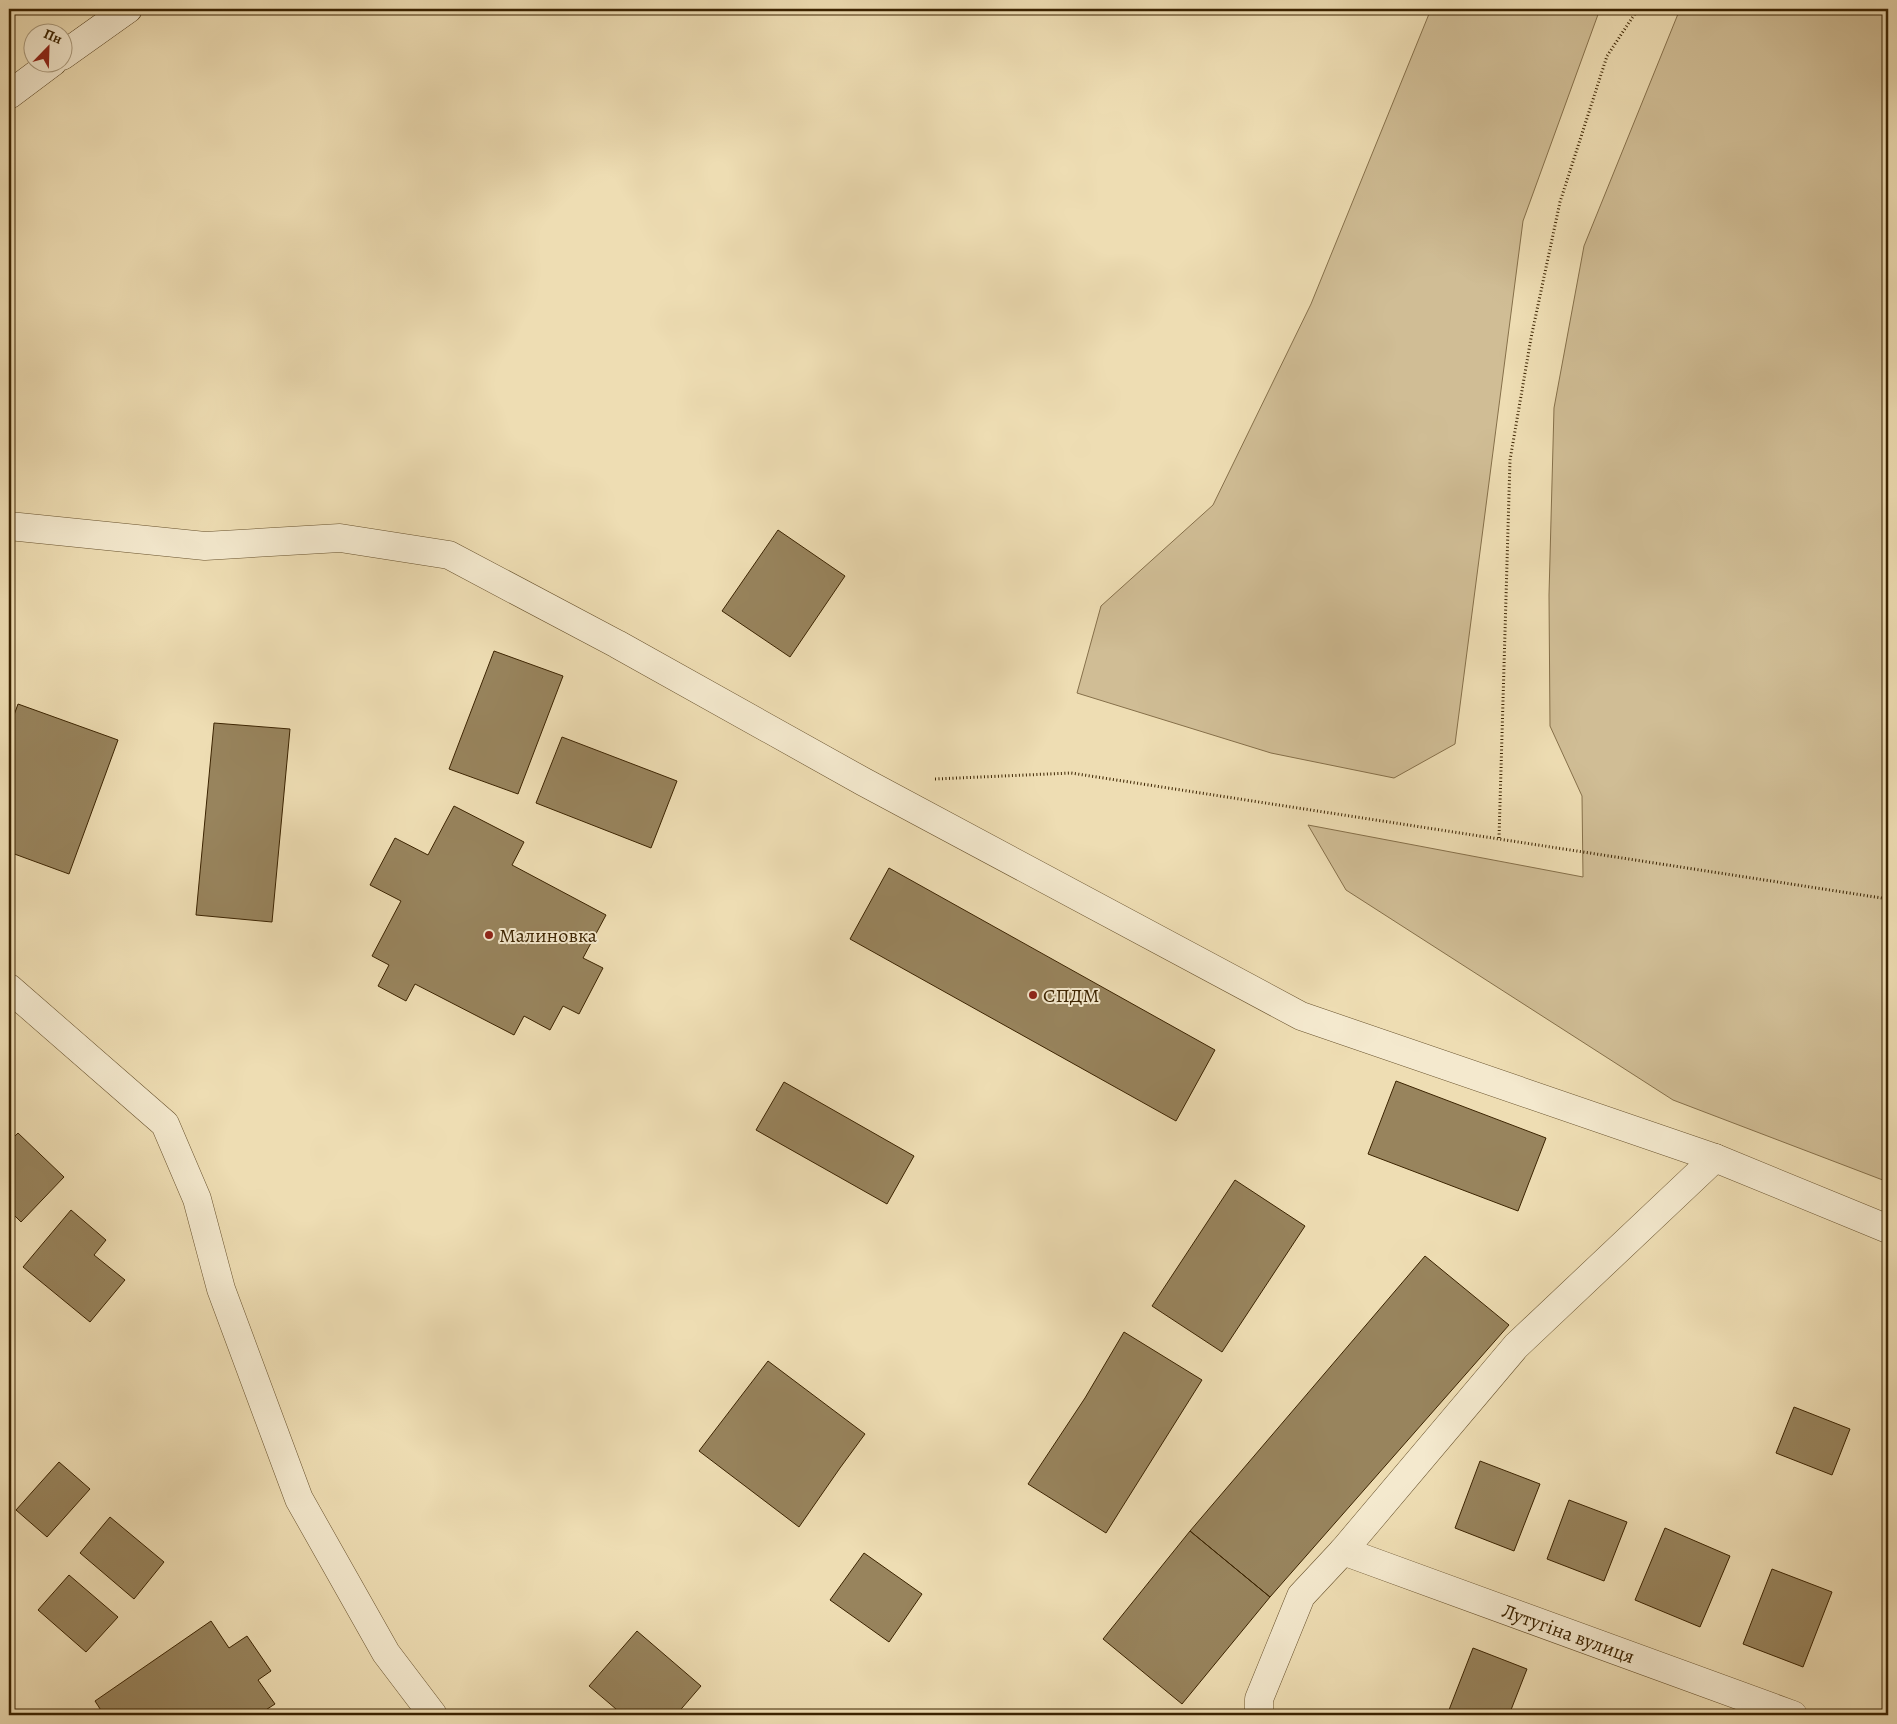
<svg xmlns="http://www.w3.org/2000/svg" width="1897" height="1724" viewBox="0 0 1897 1724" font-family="Alegreya,serif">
	<rect width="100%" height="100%" fill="#eeddb3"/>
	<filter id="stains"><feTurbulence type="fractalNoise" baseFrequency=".004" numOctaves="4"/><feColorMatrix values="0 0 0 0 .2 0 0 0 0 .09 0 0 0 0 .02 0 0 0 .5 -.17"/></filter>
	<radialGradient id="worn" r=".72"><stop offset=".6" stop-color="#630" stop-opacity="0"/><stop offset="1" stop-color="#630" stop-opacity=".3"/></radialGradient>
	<path fill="#d0bd95" stroke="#86704a" d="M 1431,9 L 1600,9 L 1523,221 L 1455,744 L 1394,778 L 1271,753 L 1077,693 L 1101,606 L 1213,505 L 1311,304 Z
		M 1680,9 L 1888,9 L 1888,1182 L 1673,1100 L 1346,890 L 1308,825 L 1583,877 L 1582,796 L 1550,726 L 1549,595 L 1554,408 L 1584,246 Z"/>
	<path fill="#98845d" stroke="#3b2300" d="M 778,530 L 845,576 L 790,657 L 722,611 Z
		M 494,651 L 563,676 L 518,794 L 449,769 Z
		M 18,704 L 118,740 L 69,874 L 9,852 L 9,729 Z
		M 214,723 L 290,729 L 272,922 L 196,915 Z
		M 562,737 L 677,781 L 651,848 L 536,803 Z
		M 454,806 L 524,842 L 512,865 L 606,915 L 583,958 L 603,968 L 579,1014 L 563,1006 L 550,1030 L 524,1016 L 514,1035 L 415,984 L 406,1001 L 378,986 L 389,965 L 372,956 L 401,901 L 370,885 L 395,838 L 428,855 Z
		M 889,868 L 1215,1050 L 1176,1121 L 850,939 Z
		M 1396,1081 L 1546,1138 L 1518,1211 L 1368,1154 Z
		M 784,1082 L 914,1156 L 887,1204 L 756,1130 Z
		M 18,1133 L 64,1177 L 21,1222 L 9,1210 L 9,1142 Z
		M 1235,1180 L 1305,1226 L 1222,1352 L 1152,1306 Z
		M 71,1210 L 106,1240 L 94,1255 L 125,1280 L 90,1322 L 23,1267 Z
		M 1425,1256 L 1509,1325 L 1270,1597 L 1190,1531 Z
		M 1124,1332 L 1202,1380 L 1106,1533 L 1028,1484 L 1085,1398 Z
		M 768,1361 L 865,1434 L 840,1468 L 799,1527 L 699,1451 Z
		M 1794,1407 L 1850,1429 L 1832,1475 L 1776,1453 Z
		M 1480,1461 L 1540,1484 L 1514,1551 L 1455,1528 Z
		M 59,1462 L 90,1489 L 47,1537 L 16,1510 Z
		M 1569,1500 L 1627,1522 L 1604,1581 L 1547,1559 Z
		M 110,1517 L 164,1562 L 134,1599 L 80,1553 Z
		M 1665,1528 L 1730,1556 L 1700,1627 L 1635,1600 Z
		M 1190,1531 L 1270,1597 L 1182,1704 L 1103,1639 Z
		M 864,1553 L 922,1594 L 889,1642 L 830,1600 Z
		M 1772,1569 L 1832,1592 L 1803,1667 L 1743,1644 Z
		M 69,1575 L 118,1617 L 86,1652 L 38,1610 Z
		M 211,1621 L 229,1648 L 247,1636 L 271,1671 L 258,1680 L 275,1704 L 258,1715 L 104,1715 L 95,1701 Z
		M 637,1631 L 701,1686 L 676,1715 L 623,1715 L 589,1686 Z
		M 1473,1648 L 1527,1669 L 1509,1715 L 1447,1715 Z"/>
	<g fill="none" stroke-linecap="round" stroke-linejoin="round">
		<g stroke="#68522d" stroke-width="29">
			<g id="street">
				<path d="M 9,526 L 205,546 L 340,538 L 449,555 L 617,644 L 864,782 L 1301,1016 L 1715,1158 L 1888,1229"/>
				<path d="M 9,988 L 165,1124 L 197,1199 L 221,1289 L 299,1499 L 386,1653 L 433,1715"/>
				<path id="s1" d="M 1343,1551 L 1793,1715"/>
				<path d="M 1259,1715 L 1259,1699 L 1301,1596 L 1343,1551 L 1516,1346 L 1715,1158"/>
			</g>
		</g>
		<g stroke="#3b2300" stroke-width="29">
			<path id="secondary" d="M 62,56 L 128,9
				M 9,95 L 53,62"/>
		</g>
		<path stroke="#3b2300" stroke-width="3" stroke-dasharray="1 2.5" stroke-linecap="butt" d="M 935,779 L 1071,773 L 1888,899
			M 1499,838 L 1510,460 L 1531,338 L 1560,202 L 1607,56 L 1638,9"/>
		<use href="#street" stroke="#f4e9ce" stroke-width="28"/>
		<use href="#secondary" stroke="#f4e9ce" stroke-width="28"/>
	</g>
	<g fill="#8f2418" stroke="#f4e9ce" stroke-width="2">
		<circle cx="489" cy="935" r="5"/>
		<circle cx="1033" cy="995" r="5"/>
	</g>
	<g text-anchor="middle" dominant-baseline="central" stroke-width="4" stroke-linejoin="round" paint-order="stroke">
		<g font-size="20" fill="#3b2300" stroke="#f4e9ce" text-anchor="start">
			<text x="499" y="935">Малиновка</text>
			<text x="1043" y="995">СПДМ</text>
		</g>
		<g font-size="20" fill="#3b2300" stroke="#f4e9ce">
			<text stroke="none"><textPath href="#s1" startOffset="240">Лутугіна вулиця</textPath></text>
		</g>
	</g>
	<rect width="1897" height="1724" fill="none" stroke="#eeddb3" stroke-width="30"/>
	<rect x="10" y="10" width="1877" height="1704" fill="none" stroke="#3b2300" stroke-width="2.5"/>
	<rect x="15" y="15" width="1867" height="1694" fill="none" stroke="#3b2300"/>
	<g transform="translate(48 48) rotate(23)"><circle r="24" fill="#f4e9ce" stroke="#aa9a7c"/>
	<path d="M0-4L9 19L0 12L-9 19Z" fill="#8f2418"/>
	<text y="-8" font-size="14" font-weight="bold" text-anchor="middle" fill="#3b2300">Пн</text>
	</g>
	<rect width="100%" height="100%" filter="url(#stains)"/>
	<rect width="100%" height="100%" fill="url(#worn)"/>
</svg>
